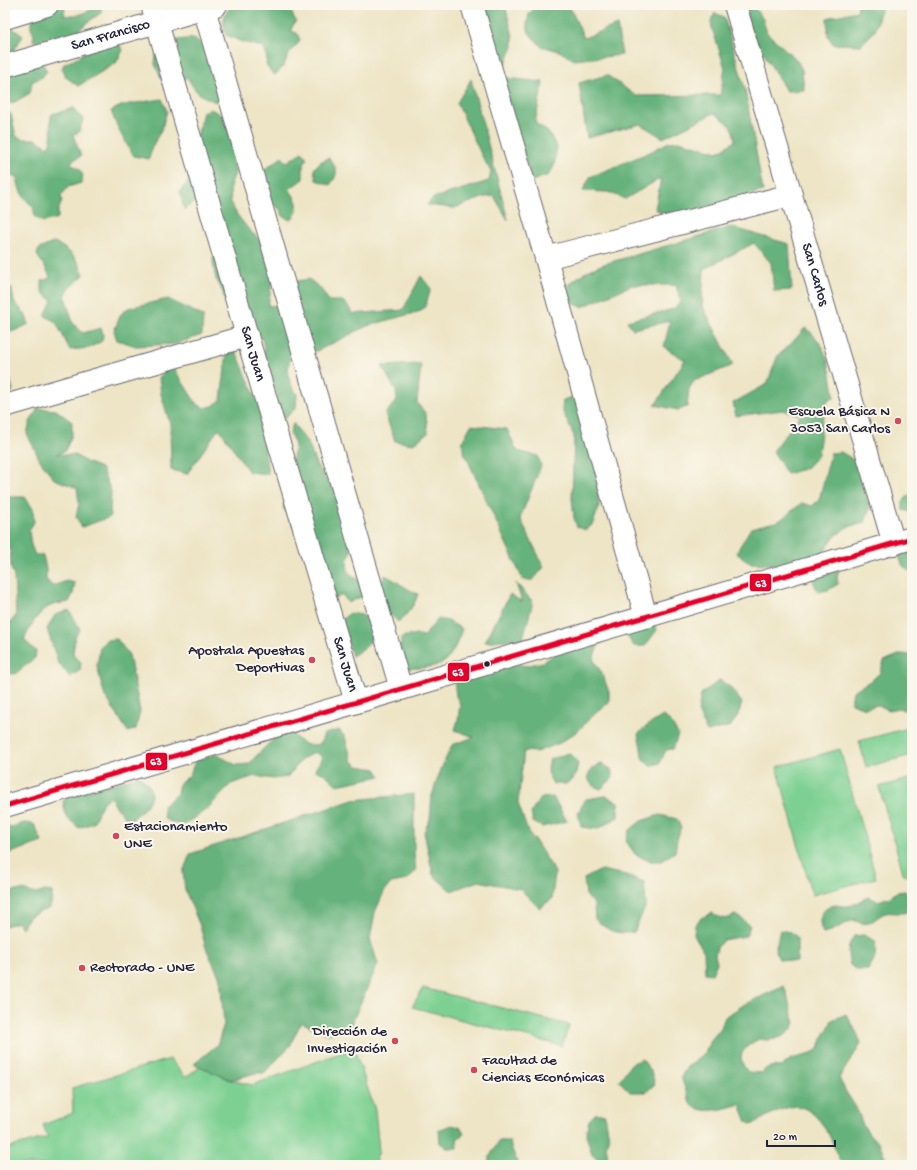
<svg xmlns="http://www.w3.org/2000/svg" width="917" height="1170" viewBox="0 0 917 1170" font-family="'Gochi Hand',sans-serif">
	<rect width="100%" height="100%" fill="#fbf7ec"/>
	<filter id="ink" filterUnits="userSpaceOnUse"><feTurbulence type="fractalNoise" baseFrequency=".025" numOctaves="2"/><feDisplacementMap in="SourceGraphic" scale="8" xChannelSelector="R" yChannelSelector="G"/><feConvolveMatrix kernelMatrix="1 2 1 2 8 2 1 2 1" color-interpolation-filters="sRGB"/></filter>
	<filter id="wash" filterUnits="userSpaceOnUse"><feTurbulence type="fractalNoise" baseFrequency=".012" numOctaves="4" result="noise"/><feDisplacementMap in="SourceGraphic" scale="16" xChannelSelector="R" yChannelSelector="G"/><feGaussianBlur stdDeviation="0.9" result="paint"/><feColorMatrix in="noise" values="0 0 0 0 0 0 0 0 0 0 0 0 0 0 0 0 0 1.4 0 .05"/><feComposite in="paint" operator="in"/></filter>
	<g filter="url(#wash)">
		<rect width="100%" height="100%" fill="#eee5c6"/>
		<path fill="#7dd092" stroke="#507966" d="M 912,727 L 912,755 L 866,767 L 859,741 Z
			M 840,749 L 876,878 L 812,895 L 777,767 Z
			M 912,778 L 912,874 L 904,876 L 879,787 Z
			M 423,988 L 569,1025 L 562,1046 L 412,1007 Z
			M 354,1048 L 375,1110 L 379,1151 L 374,1165 L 5,1165 L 5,1149 L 48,1137 L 43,1125 L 73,1113 L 72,1088 L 170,1059 L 185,1077 L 215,1058 L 226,1079 L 252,1085 Z"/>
		<path fill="#66b27c" stroke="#446a5c" d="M 59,5 L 65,7 L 64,15 C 78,18 87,12 99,5 L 102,12 L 88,22 L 67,41 L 50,44 L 44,42 L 33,41 L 34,33 L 31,29 L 31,21 L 50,8 Z
			M 230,5 L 283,5 L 291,12 L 296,21 L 292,27 L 291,31 L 297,33 L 300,40 C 298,45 295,46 292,50 C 284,60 286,68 274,75 L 266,65 L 267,58 L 263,47 L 242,42 L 226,35 C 223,22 221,18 231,6 Z
			M 463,5 L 505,5 L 513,36 L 513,47 L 505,65 L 496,69 Z
			M 537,5 L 569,5 L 584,38 L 617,25 L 622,55 L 574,60 L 559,51 L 541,46 L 529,33 L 527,24 L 529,14 Z
			M 858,5 L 882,5 L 875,31 L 861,45 L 833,44 L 828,36 L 827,18 L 857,11 Z
			M 753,6 L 763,19 L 767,33 L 797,60 L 802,70 L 804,90 L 786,91 L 763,52 L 737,39 L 734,13 Z
			M 715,13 L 724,17 L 745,89 L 763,191 L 671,218 L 655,209 L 661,178 L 625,199 L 608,192 L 583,191 L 590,177 L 650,152 L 669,142 L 679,141 L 718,152 L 735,141 C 733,124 727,122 714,113 L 663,138 L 640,124 L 587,138 L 579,83 L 607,75 L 636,96 L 720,95 L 725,68 L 712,28 L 711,21 Z
			M 5,25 L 14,29 L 23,36 L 14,49 L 13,55 L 42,63 L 47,71 L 42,77 L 32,82 L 30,93 L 15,102 L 5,104 Z
			M 194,38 L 204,46 L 229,94 L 216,102 C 199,95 196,93 187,77 L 179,84 L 162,80 L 155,64 L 156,54 L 170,41 Z
			M 116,40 L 123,50 L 116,63 L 78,86 L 66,77 L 62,68 L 64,64 L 75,59 L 91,48 Z
			M 506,78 L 543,82 L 535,123 L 548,132 L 557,147 L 554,166 L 549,175 L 532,181 L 502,88 Z
			M 471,79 L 508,220 L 494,196 L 485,197 L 454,208 L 427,205 L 433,198 L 489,181 L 491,172 L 482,156 L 457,103 Z
			M 162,99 L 167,111 L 162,128 L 152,147 L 149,159 L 134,156 C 124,141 117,127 111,111 L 123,105 Z
			M 74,108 L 83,119 L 79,132 L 73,135 L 81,156 L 72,161 L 71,164 L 80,169 L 83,176 L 81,183 L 68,187 L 61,196 L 62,201 L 58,211 L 58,218 L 43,222 L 35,217 L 33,206 C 22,198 19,190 17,177 L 7,176 L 5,173 L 5,110 L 11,114 L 16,136 L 23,139 L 35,139 L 48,147 C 56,133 47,125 52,114 Z
			M 211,109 L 223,116 L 228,127 L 232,139 L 235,173 L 230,186 L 231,204 L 238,216 L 249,230 L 260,240 L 273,276 L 268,306 L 279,305 L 297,281 L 309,279 L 321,289 L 329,301 L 343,301 L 351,310 L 351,314 L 403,310 L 421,276 L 431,289 L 425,307 L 421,311 L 367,326 L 317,351 L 304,349 L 290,357 C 287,373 287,381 297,394 L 296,408 L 284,419 L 273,409 L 271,402 L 278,395 L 274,388 L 267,382 L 261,357 L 265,351 L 262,339 L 226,303 L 222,290 L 216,279 L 213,263 L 214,246 L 210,192 L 184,209 L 180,191 L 192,177 L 196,142 L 203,112 Z
			M 302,152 L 307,158 L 303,166 L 303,179 L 289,189 C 297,200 303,210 290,220 L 283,216 L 280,209 L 267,200 L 261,172 L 282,157 L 287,162 Z
			M 329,158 C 338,170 339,173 330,185 L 316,180 L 314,169 L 320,162 Z
			M 731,227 L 789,244 L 792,290 L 774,291 L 771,263 L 754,243 L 704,269 L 702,305 L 733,365 L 694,381 L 689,389 L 687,407 L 678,410 L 655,405 L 685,360 L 664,347 L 670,321 L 633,329 L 627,321 L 673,309 L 681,302 L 676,285 L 632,285 L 582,307 L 566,300 L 564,290 C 574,278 589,269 604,264 Z
			M 55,242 C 71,252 77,257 84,275 L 69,288 L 65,297 L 73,323 L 83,333 L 101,328 L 103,335 L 102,341 L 89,348 L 70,350 L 56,322 L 45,316 L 52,300 L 42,292 L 42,281 L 50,278 C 48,270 42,263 37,255 L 39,249 Z
			M 5,283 L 12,289 L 14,302 L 24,312 L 29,324 L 14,331 L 5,333 Z
			M 168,299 L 203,316 L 202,335 L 175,344 L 136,346 L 117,340 L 114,331 L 121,314 L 128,308 Z
			M 805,328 C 829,344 830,372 835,398 L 828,399 L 823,417 L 818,455 L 806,468 L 787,474 L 773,451 L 801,415 L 783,410 L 736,416 L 733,403 L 767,384 L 778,355 L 792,343 Z
			M 236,351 L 259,405 L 268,474 L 249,472 L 219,428 L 187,474 L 171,470 L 170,424 L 161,394 L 159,378 L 171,364 L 196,403 L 204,408 L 213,406 L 221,400 L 227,353 Z
			M 421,364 L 417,403 L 426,414 L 428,433 L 413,444 L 395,441 L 385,414 L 397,400 L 396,391 L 382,366 Z
			M 5,371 L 9,375 L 13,390 L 10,395 L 5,396 Z
			M 572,397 L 579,404 L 596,449 L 599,506 L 593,524 L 586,530 L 577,527 L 574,518 L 572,499 L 574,436 L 562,410 L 563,400 Z
			M 38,408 L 56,410 L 72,422 L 72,435 L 65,451 L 56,454 L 75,455 L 86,462 L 101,468 L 111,491 L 110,517 L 82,527 L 76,517 L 79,503 L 77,488 L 54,479 L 40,460 L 27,434 L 30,422 Z
			M 293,423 L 309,445 L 316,464 L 325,478 L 335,485 L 351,552 L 347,560 L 348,572 L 360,581 L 365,595 L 348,603 L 343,595 L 333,599 L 283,507 L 294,476 L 292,462 L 295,445 L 290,433 Z
			M 471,425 L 507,429 L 517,451 L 538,456 L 541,466 L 520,518 L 544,567 L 533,580 L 523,580 L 464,452 L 462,442 Z
			M 841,452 L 857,462 L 870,507 L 865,523 L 847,527 L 833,538 L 818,561 L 800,566 L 751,563 L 736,553 L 751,528 L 779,521 L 802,503 L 812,506 L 819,500 L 831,453 Z
			M 912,492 L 912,512 L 903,510 L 903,501 Z
			M 5,497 L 25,497 L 33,509 L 34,522 L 29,531 L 31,545 L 35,555 L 43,555 L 46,569 L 46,579 L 52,586 L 67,581 L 75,583 L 73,594 L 69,602 C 64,603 58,603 53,605 C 39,609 30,627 24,640 L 36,651 L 35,658 L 15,674 L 5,673 L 5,625 L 12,621 L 16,615 L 14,577 L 11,568 L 10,548 L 5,541 Z
			M 912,534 L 912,573 L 903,566 L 897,552 Z
			M 839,570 L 837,576 L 838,584 L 828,590 L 818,592 L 810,574 Z
			M 385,575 C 397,581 406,589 418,594 C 414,607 408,613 398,622 L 386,610 L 380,584 Z
			M 516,583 L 533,602 L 523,638 L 485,642 L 510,594 L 522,602 Z
			M 69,610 L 80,629 L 75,637 L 73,654 L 81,662 L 80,670 L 70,677 L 58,663 L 47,629 L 55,615 Z
			M 350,613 L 362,615 L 373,621 C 376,642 368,646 352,656 L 341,620 Z
			M 438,619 L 448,621 L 462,629 C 459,639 451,660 441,664 C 431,668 418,668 407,669 C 399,657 398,651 402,637 L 416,634 L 424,636 Z
			M 654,624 L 657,630 L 645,646 L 634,646 L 624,632 Z
			M 117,639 L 129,655 L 140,711 L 136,729 L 128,732 L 104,694 L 97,666 L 100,647 L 106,640 Z
			M 605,640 L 598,646 L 593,659 L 602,673 L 609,692 L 609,702 L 590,718 L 579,730 L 560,743 L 536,752 L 524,751 L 518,803 L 528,832 L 534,839 L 555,872 L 552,899 L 539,908 L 520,889 L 478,881 L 451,891 L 433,875 L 424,832 L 430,819 L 432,795 L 441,769 L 452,745 L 474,737 L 455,730 L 458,720 L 460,704 L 456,696 L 454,679 L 518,664 L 525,666 L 543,662 L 555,654 Z
			M 901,654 L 912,655 L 912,714 L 899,708 L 889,710 L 877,705 L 865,708 L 851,703 L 853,691 L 872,680 L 880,673 L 884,661 Z
			M 720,680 L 730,687 L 742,703 L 738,715 L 731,726 L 707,732 L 698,712 L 701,694 Z
			M 663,716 L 670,721 L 678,734 L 673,749 L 666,750 L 660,763 L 650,766 L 642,757 L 641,748 L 638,734 L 647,726 Z
			M 339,730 L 345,737 L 352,761 L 358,766 L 376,769 L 381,776 L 337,785 L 325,774 L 315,770 L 322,757 L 315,752 L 302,759 L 288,777 L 273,779 L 255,776 L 231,784 L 207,809 L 182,826 L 164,819 L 163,806 L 177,794 L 179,784 L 190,775 L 195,761 L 216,754 L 236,765 L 249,764 L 258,754 L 276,737 L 291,732 C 302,743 304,747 320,744 L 324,734 Z
			M 569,753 L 578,763 L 575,777 L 566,784 L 553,784 L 547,772 L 550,759 Z
			M 602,764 L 611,769 L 613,778 L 601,789 L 593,786 L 587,778 L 592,768 Z
			M 140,776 C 142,779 147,782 149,786 C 157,799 141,812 132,819 L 125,818 L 115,805 L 110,796 L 103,802 L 93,823 L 79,828 L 66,817 L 63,801 L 74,794 Z
			M 414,794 L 414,852 L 416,871 L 407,880 L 391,883 L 384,892 L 375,912 L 370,939 L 378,964 L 349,1029 L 327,1034 L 301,1022 L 290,1046 L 264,1073 L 255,1073 L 231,1080 L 194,1064 L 217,1045 L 224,1024 L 220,978 L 206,948 L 200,926 L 185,890 L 183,872 L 190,854 L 353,800 Z
			M 606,796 L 618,802 L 618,817 L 598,829 L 581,827 L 578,813 L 586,799 Z
			M 553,797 L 567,821 L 542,827 L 533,822 L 531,813 L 540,798 Z
			M 660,815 L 677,819 L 681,828 L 677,840 L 675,852 L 661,861 L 649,861 L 635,854 L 626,841 L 629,831 L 641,821 Z
			M 24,823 L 34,824 L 42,842 L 5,855 L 5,829 Z
			M 601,870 L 626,875 L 644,882 L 646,905 L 634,932 C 615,935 609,931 595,919 L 594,905 L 586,895 L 584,879 Z
			M 22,890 L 36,894 L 45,891 L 52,892 C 52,915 47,907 32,915 C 28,917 25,924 22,928 L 18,922 L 5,926 L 5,892 Z
			M 905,891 L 912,903 L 912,908 C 904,917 894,911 885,913 C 879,915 874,921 869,923 C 863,924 858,922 853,920 L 831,931 L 823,933 C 817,921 820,908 835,905 C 839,905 844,907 848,906 C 854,905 862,900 868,897 L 878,901 L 890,897 L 897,892 Z
			M 712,913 C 721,919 725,921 735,915 L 741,918 L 750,926 L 746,936 L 723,940 L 717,948 L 715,955 L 717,963 L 712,974 L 705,973 L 704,952 L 694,934 L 695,925 L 701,918 Z
			M 780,930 L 791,932 L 797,937 L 797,962 L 779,959 L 775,951 Z
			M 864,935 L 875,941 C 877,955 875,959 868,970 L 857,970 L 850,965 C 847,953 847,946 854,936 Z
			M 784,986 C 789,998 790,1011 795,1023 C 789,1037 773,1042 759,1039 C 744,1047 734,1055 748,1072 L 762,1073 C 766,1066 773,1066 781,1067 L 791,1059 L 807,1055 L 819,1049 C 821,1037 828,1031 832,1020 L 846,1014 L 857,1033 L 861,1044 L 839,1078 L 846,1092 L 857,1109 L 863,1125 L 871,1136 L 879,1143 L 886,1159 L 881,1165 L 844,1165 C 837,1160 835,1149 832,1141 C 826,1128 816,1112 801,1107 C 789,1103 763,1118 752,1125 L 747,1122 L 740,1104 C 728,1108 701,1116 691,1104 C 689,1101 683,1082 681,1077 L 687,1067 L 705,1053 L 711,1040 L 721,1028 L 725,1017 L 745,1004 Z
			M 642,1059 L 651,1071 L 655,1084 L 646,1092 L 630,1092 L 619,1081 L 631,1064 Z
			M 596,1113 L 605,1115 L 609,1137 L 606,1145 L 608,1158 L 602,1165 L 592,1155 L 586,1134 L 589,1120 Z
			M 451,1125 L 460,1127 L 464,1134 L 457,1139 L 458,1148 L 447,1148 L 440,1143 L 439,1130 Z
			M 499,1141 L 509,1141 L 518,1165 L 488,1165 L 490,1156 Z"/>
	</g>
	<g filter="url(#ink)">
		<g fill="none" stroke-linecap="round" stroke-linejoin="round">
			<g stroke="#69666c" stroke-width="24">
				<g id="street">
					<path id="s1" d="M 152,5 L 247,336 L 356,702"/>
					<path d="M 203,5 L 401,689"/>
					<path d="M 472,5 L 546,258 L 646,617"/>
					<path id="s2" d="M 735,5 L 894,544"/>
					<path d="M 5,18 L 47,5"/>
					<path id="s3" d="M 5,66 L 216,5"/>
					<path d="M 546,258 L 791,195"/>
					<path d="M 5,406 L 247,336"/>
				</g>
			</g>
			<g stroke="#69666c" stroke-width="24">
				<path id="secondary" d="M 5,806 L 912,538"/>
			</g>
			<use href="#street" stroke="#fff" stroke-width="22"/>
			<use href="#secondary" stroke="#fff" stroke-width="22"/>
			<g stroke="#fbf7ec" stroke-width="8">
				<path id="bus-1" d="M 5,806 L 912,538"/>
			</g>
			<use href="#bus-1" stroke="#e4002b" stroke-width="5"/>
		</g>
	</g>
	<g fill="#d1495b" stroke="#fbf7ec" stroke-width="1.5">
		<circle cx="898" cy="421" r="4"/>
		<circle cx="312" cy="660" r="4"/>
		<circle cx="116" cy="836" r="4"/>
		<circle cx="82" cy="968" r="4"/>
		<circle cx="395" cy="1041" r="4"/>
		<circle cx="474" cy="1070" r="4"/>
	</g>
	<circle fill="#22223b" stroke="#fbf7ec" stroke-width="1.5" cx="487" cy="664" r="3.5"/>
	<g text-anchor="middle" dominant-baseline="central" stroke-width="4" stroke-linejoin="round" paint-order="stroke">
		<g font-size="15" fill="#22223b" stroke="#fbf7ec">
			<text stroke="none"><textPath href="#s3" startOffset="110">San Francisco</textPath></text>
			<text stroke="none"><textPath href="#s2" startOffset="281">San Carlos</textPath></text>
			<text stroke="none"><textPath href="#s1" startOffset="363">San Juan</textPath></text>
			<text stroke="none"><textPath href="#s1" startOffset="687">San Juan</textPath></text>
		</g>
		<g font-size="15" fill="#22223b" stroke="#fbf7ec" text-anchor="end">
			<text x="890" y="412">Escuela Básica N<tspan x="890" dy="17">3053 San Carlos</tspan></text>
			<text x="304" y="651">Apostala Apuestas<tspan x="304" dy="17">Deportivas</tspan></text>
			<text x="124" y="827" text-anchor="start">Estacionamiento<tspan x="124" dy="17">UNE</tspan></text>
			<text x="90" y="968" text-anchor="start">Rectorado - UNE</text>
			<text x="387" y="1032">Dirección de<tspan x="387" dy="17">Investigación</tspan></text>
			<text x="482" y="1061" text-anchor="start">Facultad de<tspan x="482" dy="17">Ciencias Económicas</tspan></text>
		</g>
	</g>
	<g stroke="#fbf7ec" stroke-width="1.5">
		<rect x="749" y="573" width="23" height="19" rx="4" fill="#e4002b"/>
		<rect x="447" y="662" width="23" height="20" rx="4" fill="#e4002b"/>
		<rect x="145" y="752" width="23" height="19" rx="4" fill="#e4002b"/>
	</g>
	<g font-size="11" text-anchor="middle" font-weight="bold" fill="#fff">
		<text x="761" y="587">63</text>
		<text x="458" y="676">63</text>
		<text x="156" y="765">63</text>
	</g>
	<rect width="917" height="1170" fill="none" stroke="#fbf7ec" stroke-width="20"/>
	<path d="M767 1140v6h68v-6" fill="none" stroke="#22223b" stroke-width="2"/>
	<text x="773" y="1140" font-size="12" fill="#22223b" stroke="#fbf7ec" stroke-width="3" paint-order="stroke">20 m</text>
</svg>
